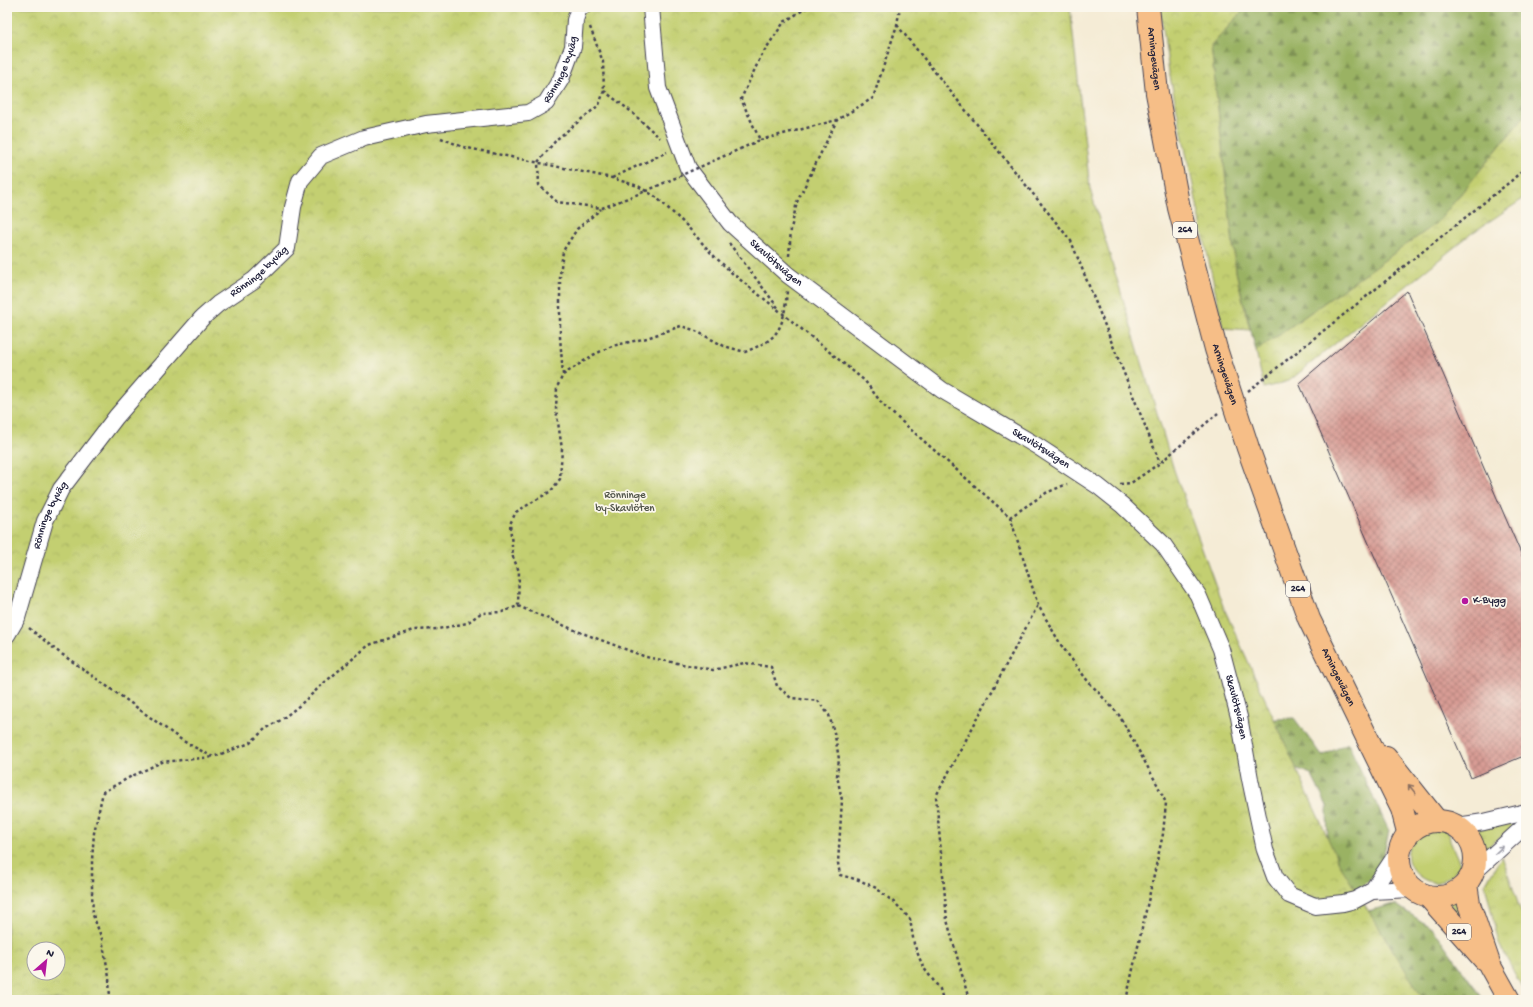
<svg xmlns="http://www.w3.org/2000/svg" width="1533" height="1007" viewBox="0 0 1533 1007" font-family="'Gochi Hand',sans-serif">
	<defs>
		<pattern id="grass-tufts" width="24" height="20" patternUnits="userSpaceOnUse"><rect width="24" height="20" fill="#c3cf71"/><path d="M3 7l-1-3M5 7V3M7 7l1-3M15 17l-1-3M17 17v-4M19 17l1-3" fill="none" stroke="#a7b163"/></pattern>
		<pattern id="forest-firs" width="22" height="20" patternUnits="userSpaceOnUse"><rect width="22" height="20" fill="#9ab263"/><path d="M5 1l3.5 6h-7zM16 11l3.5 6h-7z" fill="#7d9053"/></pattern>
		<pattern id="park-crowns" width="20" height="18" patternUnits="userSpaceOnUse"><rect width="20" height="18" fill="#c3cf71"/><path d="M2 6a3 3 0 1 1 6 0M12 15a3 3 0 1 1 6 0" fill="none" stroke="#a7b163"/></pattern>
		<pattern id="building-cross-hatch" width="8" height="8" patternUnits="userSpaceOnUse"><rect width="8" height="8" fill="#d89c94"/><path d="M0 0l8 8M0 8l8-8" fill="none" stroke="#af7f7a"/></pattern>
	</defs>
	<rect width="100%" height="100%" fill="#fbf7ec"/>
	<filter id="ink" filterUnits="userSpaceOnUse"><feTurbulence type="fractalNoise" baseFrequency=".025" numOctaves="2"/><feDisplacementMap in="SourceGraphic" scale="8" xChannelSelector="R" yChannelSelector="G"/><feConvolveMatrix kernelMatrix="1 2 1 2 8 2 1 2 1" color-interpolation-filters="sRGB"/></filter>
	<filter id="wash" filterUnits="userSpaceOnUse"><feTurbulence type="fractalNoise" baseFrequency=".012" numOctaves="4" result="noise"/><feDisplacementMap in="SourceGraphic" scale="16" xChannelSelector="R" yChannelSelector="G"/><feGaussianBlur stdDeviation="0.9" result="paint"/><feColorMatrix in="noise" values="0 0 0 0 0 0 0 0 0 0 0 0 0 0 0 0 0 1.4 0 .05"/><feComposite in="paint" operator="in"/></filter>
	<g filter="url(#wash)">
		<rect width="100%" height="100%" fill="#f5ecd6"/>
		<path fill="url(#grass-tufts)" stroke="#727856" d="M 1526,815 L 1494,842 L 1483,855 L 1482,845 L 1476,834 L 1477,830 Z
			M 1502,856 L 1526,927 L 1526,995 L 1499,944 L 1485,884 Z
			M 1462,894 L 1473,935 L 1447,901 Z"/>
		<path fill="url(#forest-firs)" stroke="#5e6a4f" d="M 1246,7 L 1526,7 L 1526,114 L 1437,223 L 1256,351 L 1236,272 L 1211,46 Z
			M 1294,718 L 1322,756 L 1348,743 L 1389,831 L 1380,870 L 1356,892 L 1329,896 L 1327,806 L 1311,774 L 1257,753 L 1243,721 Z
			M 1395,904 L 1433,929 L 1484,1000 L 1206,1000 L 1360,913 Z"/>
		<path fill="url(#park-crowns)" stroke="#727856" fill-rule="evenodd" d="M 7,7 L 1070,7 L 1090,189 L 1174,470 L 1223,606 L 1340,865 L 1424,1000 L 7,1000 ZM 34,949 L 58,949 L 58,973 L 34,973 Z
			M 1160,7 L 1246,7 L 1211,46 L 1236,272 L 1250,330 L 1223,328 L 1169,72 Z
			M 1526,114 L 1526,197 L 1472,233 L 1289,381 L 1264,388 L 1256,351 L 1437,223 Z"/>
		<path fill="#c3cf71" stroke="#727856" d="M 1436,828 L 1443,828 L 1449,833 L 1450,841 L 1461,866 C 1454,872 1448,880 1438,882 C 1427,884 1413,874 1409,863 C 1404,851 1413,835 1424,830 C 1428,829 1433,829 1436,828 Z"/>
		<g id="blocks">
			<path fill="url(#building-cross-hatch)" d="M 1407,291 L 1526,565 L 1526,755 L 1471,778 L 1299,383 Z"/>
		</g>
	</g>
	<g filter="url(#ink)">
		<use href="#blocks" fill-opacity="0" stroke="#424052" stroke-width="1"/>
		<g fill="none" stroke-linecap="round" stroke-linejoin="round">
			<g stroke="#424052" stroke-width="18">
				<g id="street">
					<path id="s1" d="M 651,7 L 658,88 L 688,168 L 730,223 L 788,275 L 942,390 L 1037,446 L 1098,486 L 1122,505 L 1163,544 L 1198,595 L 1221,649 L 1239,717 L 1250,779 L 1265,850 L 1275,877 L 1289,895 L 1315,906 L 1343,903 L 1355,900 L 1372,891 L 1412,889"/>
					<path id="s2" d="M 7,635 L 17,618 L 45,521 L 61,489 L 116,417 L 202,318 L 218,304 L 254,280 L 287,248 L 293,207 L 300,181 L 321,156 L 364,138 L 426,124 L 528,113 L 546,103 L 561,79 L 573,47 L 575,20 L 579,8 L 582,7"/>
					<path d="M 1457,826 L 1484,822 L 1526,812"/>
					<path d="M 1472,874 L 1526,825"/>
					<path d="M 1372,891 L 1398,852"/>
				</g>
			</g>
			<g stroke="#424052" stroke-width="24">
				<g id="primary">
					<path id="s3" d="M 1148,7 L 1157,93 L 1179,208 L 1216,349 L 1248,448 L 1309,619 L 1402,809 L 1408,832"/>
					<path d="M 1386,757 L 1436,820"/>
					<circle cx="1437" cy="859" r="38"/>
					<path d="M 1466,884 L 1469,904 L 1490,966 L 1509,1000"/>
					<path d="M 1429,897 L 1484,959"/>
				</g>
			</g>
			<path stroke="#424052" stroke-width="2.5" stroke-dasharray="3 3" stroke-linecap="butt" d="M 897,25 L 1071,241 L 1160,463
				M 590,27 L 603,62 L 604,91 L 599,105 L 557,139 L 538,162 L 539,185 L 557,202 L 602,208 L 646,191
				M 604,91 L 628,109 L 660,138
				M 441,138 L 463,147 L 612,178 L 638,186 L 656,197 L 686,225 L 712,254 L 733,274 L 782,313 L 865,381 L 883,405 L 1010,517 L 1046,493 L 1067,484
				M 760,140 L 837,120
				M 740,149 L 760,140 L 741,99 L 761,56 L 784,22 L 808,7
				M 612,178 L 667,152
				M 729,243 L 779,309
				M 789,256 L 791,229 L 797,202 L 837,120 L 873,98 L 897,25 L 900,7
				M 563,375 L 560,337 L 560,275 L 563,251 L 577,229 L 601,209
				M 1248,391 L 1511,181 L 1526,167
				M 1120,484 L 1131,483 L 1160,463 L 1218,413
				M 1010,517 L 1038,605 L 1061,645 L 1087,680 L 1119,715 L 1157,784 L 1166,803 L 1163,834 L 1127,996 L 1127,1000
				M 518,606 L 577,631 L 646,657 L 713,670 L 744,663 L 771,667 L 777,686 L 791,698 L 818,701 L 829,715 L 835,736 L 839,759 L 837,776 L 842,800 L 838,863 L 840,875 L 859,880 L 876,888 L 896,904 L 910,919 L 914,944 L 923,967 L 940,989 L 943,1000
				M 29,628 L 56,650 L 125,699 L 183,741 L 213,757 L 250,743 L 265,729 L 281,720 L 300,705 L 324,683 L 369,645 L 414,630 L 438,629 L 467,623 L 481,613 L 502,612 L 518,606 L 519,571 L 513,557 L 510,524 L 516,512 L 551,491 L 560,479 L 562,449 L 556,409 L 557,387 L 563,375 L 593,355 L 612,346 L 647,338 L 681,326 L 694,330 L 724,346 L 745,352 C 752,349 759,346 766,342 C 784,331 785,311 787,291
				M 110,1000 L 109,977 L 102,939 L 93,915 L 92,892 L 92,860 L 94,833 L 103,792 L 132,776 L 162,762 L 213,757
				M 969,1000 L 947,920 L 936,796 L 1038,605"/>
			<use href="#street" stroke="#fff" stroke-width="16"/>
			<use href="#primary" stroke="#f6be87" stroke-width="22"/>
			<path stroke="#424052" stroke-width="2.5" stroke-dasharray="3 3" stroke-linecap="butt" d="M 646,191 L 740,149"/>
		</g>
		<defs><path id="oneway-shaft" d="M-6 0H5M1.5-3L5.5 0L1.5 3" fill="none" stroke-width="1.6" stroke-linecap="round" stroke-linejoin="round"/></defs>
		<use stroke="#8c7061" href="#oneway-shaft" transform="translate(1412 789) rotate(-129)"/>
		<use stroke="#9c9ca7" href="#oneway-shaft" transform="translate(1499 850) rotate(-43)"/>
	</g>
	<circle fill="#b5179e" stroke="#fbf7ec" stroke-width="1.5" cx="1465" cy="601" r="4"/>
	<g text-anchor="middle" dominant-baseline="central" stroke-width="3.5" stroke-linejoin="round" paint-order="stroke">
		<g fill="#fbf7ec" stroke="#636270" stroke-width="1">
			<rect x="1173" y="222" width="24" height="16" rx="3"/>
			<rect x="1286" y="581" width="24" height="16" rx="3"/>
			<rect x="1447" y="924" width="24" height="16" rx="3"/>
		</g>
		<g font-size="10" font-weight="bold" fill="#22223b">
			<text x="1185" y="230">264</text>
			<text x="1298" y="589">264</text>
			<text x="1459" y="932">264</text>
		</g>
		<g font-size="11" fill="#22223b" stroke="#fbf7ec">
			<text stroke="none"><textPath href="#s3" startOffset="52">Arningevägen</textPath></text>
			<text stroke="none"><textPath href="#s2" startOffset="860">Rönninge byväg</textPath></text>
			<text stroke="none"><textPath href="#s1" startOffset="297">Skavlötsvägen</textPath></text>
			<text stroke="none"><textPath href="#s2" startOffset="452">Rönninge byväg</textPath></text>
			<text stroke="none"><textPath href="#s3" startOffset="376">Arningevägen</textPath></text>
			<text stroke="none"><textPath href="#s1" startOffset="621">Skavlötsvägen</textPath></text>
			<text stroke="none"><textPath href="#s2" startOffset="128">Rönninge byväg</textPath></text>
			<text stroke="none"><textPath href="#s3" startOffset="700">Arningevägen</textPath></text>
			<text stroke="none"><textPath href="#s1" startOffset="957">Skavlötsvägen</textPath></text>
		</g>
		<g font-size="11" fill="#52564b" stroke="#fbf7ec">
			<text x="625" y="496">Rönninge<tspan x="625" dy="13">by-Skavlöten</tspan></text>
		</g>
		<g font-size="11" fill="#22223b" stroke="#fbf7ec" text-anchor="start">
			<text x="1473" y="601">K-Bygg</text>
		</g>
	</g>
	<rect width="1533" height="1007" fill="none" stroke="#fbf7ec" stroke-width="24"/>
	<g transform="translate(46 961) rotate(28)"><circle r="19" fill="#fbf7ec" stroke="#a4a2a5"/>
	<path d="M0-3L7 15L0 10L-7 15Z" fill="#b5179e"/>
	<text y="-6" font-size="11" font-weight="bold" text-anchor="middle" fill="#22223b">N</text>
	</g>
</svg>
